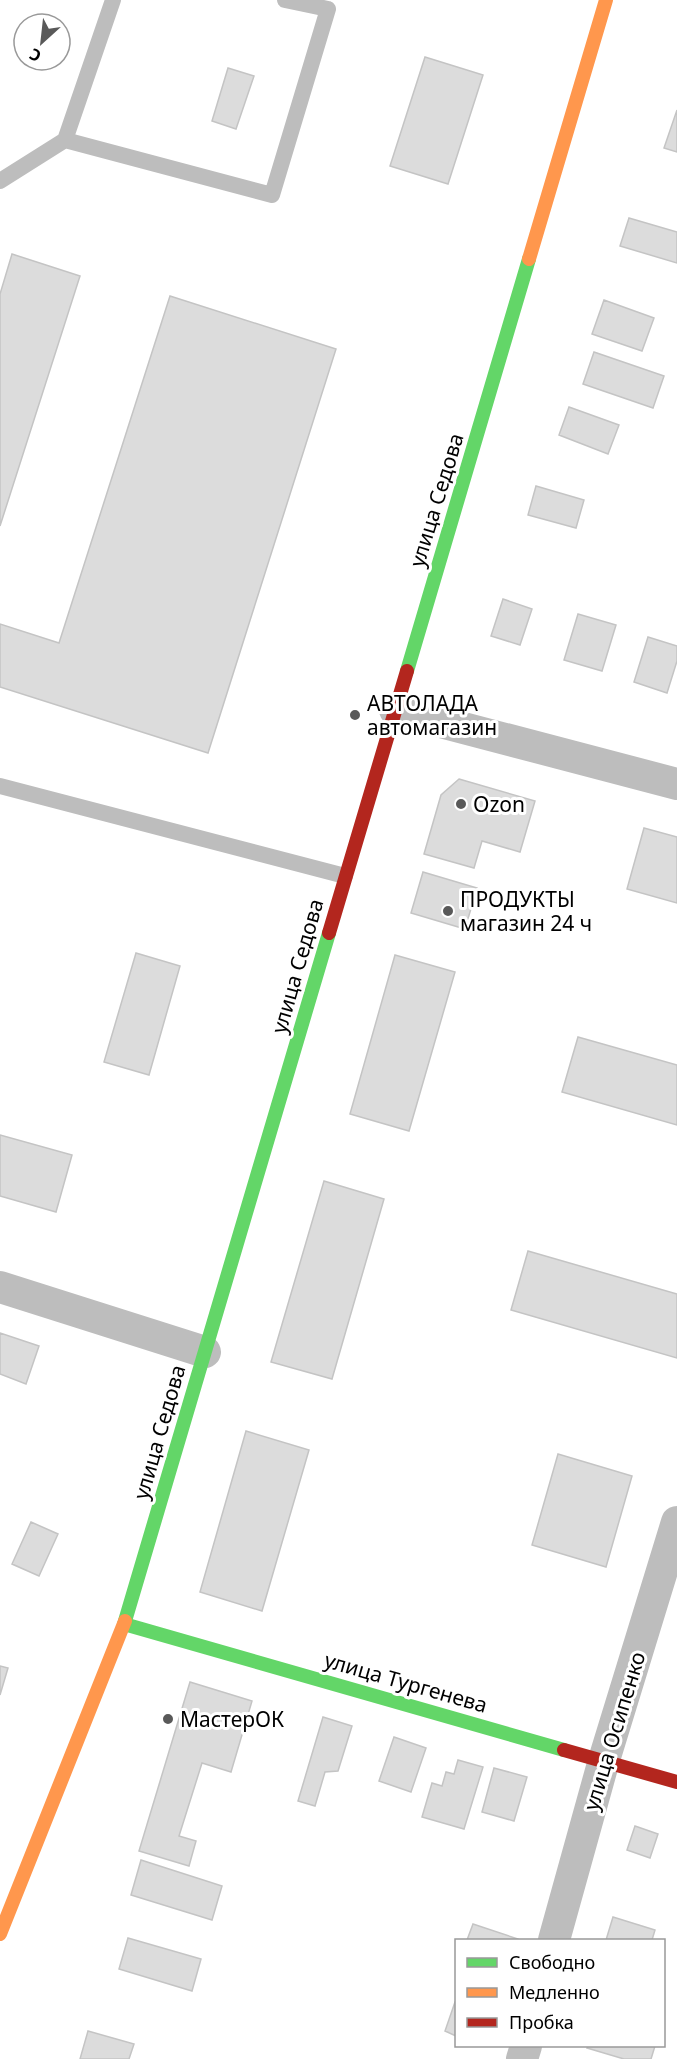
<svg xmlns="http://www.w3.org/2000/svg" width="677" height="2059" viewBox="0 0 677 2059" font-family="'Noto Sans',sans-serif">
	<rect width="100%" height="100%" fill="#fff"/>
	<path fill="#dcdcdc" stroke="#c4c4c4" stroke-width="1.5" d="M 425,57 L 483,75 L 448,184 L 390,166 Z
		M 228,68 L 254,76 L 236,129 L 212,121 Z
		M 677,110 L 677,152 L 664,148 Z
		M 629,218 L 677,232 L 677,263 L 620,246 Z
		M 12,254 L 80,276 L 0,526 L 0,294 Z
		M 170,296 L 336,349 L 208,753 L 0,687 L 0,624 L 59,643 Z
		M 604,300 L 654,318 L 642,351 L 592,334 Z
		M 594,352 L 664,376 L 653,408 L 583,384 Z
		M 569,407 L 619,425 L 608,454 L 559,435 Z
		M 536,486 L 584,500 L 576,528 L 528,515 Z
		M 503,599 L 532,609 L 520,645 L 491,636 Z
		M 578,614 L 616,625 L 602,671 L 564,660 Z
		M 648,637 L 677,646 L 677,661 L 667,693 L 634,682 Z
		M 459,779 L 535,801 L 520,852 L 482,841 L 474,868 L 424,854 L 441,795 Z
		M 644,828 L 677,837 L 677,903 L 627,889 Z
		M 423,872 L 477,888 L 465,929 L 411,913 Z
		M 136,953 L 180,966 L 149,1075 L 104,1062 Z
		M 395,955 L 455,972 L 409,1131 L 350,1114 Z
		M 578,1037 L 677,1065 L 677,1125 L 562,1092 Z
		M 0,1135 L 72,1155 L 56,1212 L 0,1196 Z
		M 324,1181 L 384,1199 L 332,1379 L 271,1362 Z
		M 528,1251 L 677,1294 L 677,1358 L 511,1310 Z
		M 0,1333 L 39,1346 L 26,1384 L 0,1374 Z
		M 246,1431 L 309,1450 L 262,1611 L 200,1592 Z
		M 558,1454 L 632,1476 L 606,1567 L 532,1545 Z
		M 31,1522 L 58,1534 L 39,1576 L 12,1564 Z
		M 0,1666 L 8,1668 L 0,1695 Z
		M 190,1682 L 252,1701 L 231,1772 L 202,1763 L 179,1836 L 196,1841 L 189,1866 L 139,1851 Z
		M 323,1717 L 352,1726 L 338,1771 L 325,1772 L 315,1806 L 298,1801 Z
		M 394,1737 L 426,1748 L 411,1792 L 379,1781 Z
		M 458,1760 L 483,1767 L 464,1829 L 422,1817 L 432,1783 L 442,1786 L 446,1772 L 454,1774 Z
		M 494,1768 L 527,1777 L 514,1821 L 482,1812 Z
		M 635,1826 L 658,1834 L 650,1858 L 627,1850 Z
		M 141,1860 L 222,1886 L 212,1920 L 131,1895 Z
		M 613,1917 L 655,1930 L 652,1940 L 606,1940 Z
		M 473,1924 L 518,1939 L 518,1940 L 467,1940 Z
		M 128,1938 L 201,1959 L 192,1991 L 119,1969 Z
		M 455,2002 L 456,2002 L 456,2036 L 445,2031 Z
		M 88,2031 L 134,2044 L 129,2059 L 80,2059 Z
		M 588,2046 L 655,2046 L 651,2059 L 624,2059 L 587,2048 Z"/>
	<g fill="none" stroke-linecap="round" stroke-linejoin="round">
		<path stroke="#bdbdbd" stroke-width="16" d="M 65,140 L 272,195 L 328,9 L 285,0
			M 0,181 L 65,140 L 113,0
			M 0,786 L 345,876"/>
		<path stroke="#bdbdbd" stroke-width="32" d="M 395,710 L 677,784
			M 0,1287 L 205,1352
			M 554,1940 L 604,1760 L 677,1522
			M 522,2059 L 526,2046"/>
		<path stroke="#63d668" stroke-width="14" d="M 407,671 L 529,259
			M 125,1621 L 329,933
			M 124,1624 L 564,1750"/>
		<path stroke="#ff974d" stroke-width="14" d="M 529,259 L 606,0
			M 0,1934 L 125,1621"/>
		<path stroke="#b3261e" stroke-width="14" d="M 329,933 L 407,671
			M 564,1750 L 677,1782"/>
	</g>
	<g fill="#595959" stroke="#fff" stroke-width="2">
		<circle cx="355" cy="715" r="6"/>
		<circle cx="461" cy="804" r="6"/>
		<circle cx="448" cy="911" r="6"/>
		<circle cx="168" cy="1719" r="6"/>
	</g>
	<g text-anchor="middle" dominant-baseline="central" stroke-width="6" stroke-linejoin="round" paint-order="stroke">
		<g font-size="21" fill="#000" stroke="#fff">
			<text transform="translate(436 500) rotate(-73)">улица Седова</text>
			<text transform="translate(297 966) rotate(-74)">улица Седова</text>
			<text transform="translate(159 1432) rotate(-74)">улица Седова</text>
			<text transform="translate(406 1682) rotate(16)">улица Тургенева</text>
			<text transform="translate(614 1731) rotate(-73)">улица Осипенко</text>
		</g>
		<g font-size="21" fill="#000" stroke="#fff" text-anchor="start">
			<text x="367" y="703">АВТОЛАДА<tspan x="367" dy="24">автомагазин</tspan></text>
			<text x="473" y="804">Ozon</text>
			<text x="460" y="899">ПРОДУКТЫ<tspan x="460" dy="24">магазин 24 ч</tspan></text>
			<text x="180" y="1719">МастерОК</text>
		</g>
	</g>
	<rect x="455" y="1939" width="210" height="108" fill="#ffffff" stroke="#999999" stroke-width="1.5"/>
	<rect x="467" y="1958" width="30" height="9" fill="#63d668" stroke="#999999" stroke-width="1.5"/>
	<text x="509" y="1969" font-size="18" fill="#000000">Свободно</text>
	<rect x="467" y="1988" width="30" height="9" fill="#ff974d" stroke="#999999" stroke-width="1.5"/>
	<text x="509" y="1999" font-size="18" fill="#000000">Медленно</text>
	<rect x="467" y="2018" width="30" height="9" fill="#b3261e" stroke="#999999" stroke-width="1.5"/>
	<text x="509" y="2029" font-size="18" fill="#000000">Пробка</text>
	<g transform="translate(42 42) rotate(207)"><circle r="28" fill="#ffffff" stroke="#999999" stroke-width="1.5"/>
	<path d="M0-4.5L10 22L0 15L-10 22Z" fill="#595959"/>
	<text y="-9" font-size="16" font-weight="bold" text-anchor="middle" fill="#000000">С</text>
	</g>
</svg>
